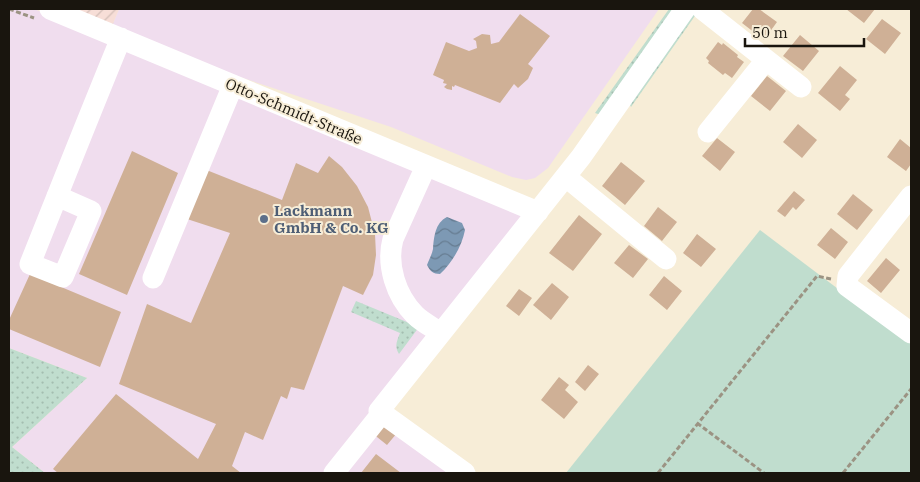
<svg xmlns="http://www.w3.org/2000/svg" width="920" height="482" viewBox="0 0 920 482" font-family="'IBM Plex Serif',serif">
	<defs>
		<pattern id="industrial-furrows" width="10" height="10" patternUnits="userSpaceOnUse" patternTransform="scale(1.25)"><rect width="10" height="10" fill="#f7ded7"/><path d="M-1 1l2-2M0 10L10 0M9 11l2-2" fill="none" stroke="#d3beb7"/></pattern>
		<pattern id="grass-dots" width="8" height="8" patternUnits="userSpaceOnUse" patternTransform="scale(1.25)"><rect width="8" height="8" fill="#c0ddce"/><path d="M2 2h.1M6 6h.1" fill="none" stroke="#a4bdb0" stroke-width="1.8" stroke-linecap="round"/></pattern>
		<pattern id="water-waves" width="16" height="10" patternUnits="userSpaceOnUse" patternTransform="scale(1.25)"><rect width="16" height="10" fill="#7d99b4"/><path d="M0 5q4-4 8 0t8 0" fill="none" stroke="#667c91"/></pattern>
	</defs>
	<rect width="100%" height="100%" fill="#f7edd7"/>
	<path fill="#f0ddee" d="M 9,9 L 33,9 L 109,33 L 119,9 L 659,9 L 548,168 L 535,178 L 526,180 L 512,177 L 391,127 L 119,37 L 535,212 L 379,410 L 461,473 L 45,473 L 12,447 L 87,378 L 9,348 Z"/>
	<path fill="url(#industrial-furrows)" d="M 49,9 L 119,9 L 109,33 Z"/>
	<path fill="url(#grass-dots)" d="M 669,9 L 676,9 L 601,115 L 595,113 Z
		M 692,12 L 697,13 L 631,107 L 629,103 Z
		M 356,301 L 419,327 L 399,354 C 394,346 397,341 400,333 L 351,312 Z
		M 9,348 L 87,378 L 12,447 L 45,473 L 9,473 Z"/>
	<path fill="#c0ddce" d="M 760,230 L 911,344 L 911,473 L 566,473 Z"/>
	<path fill="url(#water-waves)" d="M 447,217 L 462,223 L 465,230 C 462,246 452,263 440,274 C 433,274 430,271 427,265 C 429,260 432,254 433,249 C 434,237 435,223 447,217 Z"/>
	<path fill="#cfb096" d="M 753,9 L 759,9 L 777,22 L 764,40 L 742,23 Z
		M 846,9 L 875,9 L 864,23 Z
		M 520,14 L 550,36 L 528,64 L 533,68 L 528,79 L 518,88 L 514,84 L 500,103 L 455,85 L 454,87 L 452,86 L 452,90 L 447,89 L 444,87 L 447,84 L 443,83 L 444,80 L 433,75 L 446,42 L 469,51 L 477,48 L 476,41 L 473,39 L 482,34 L 490,35 L 491,44 L 499,42 Z
		M 882,19 L 901,33 L 885,54 L 866,39 Z
		M 800,35 L 819,51 L 803,71 L 783,56 Z
		M 718,42 L 722,45 L 723,43 L 738,55 L 737,57 L 744,62 L 732,78 L 725,73 L 723,75 L 708,63 L 709,61 L 706,58 Z
		M 840,66 L 857,80 L 845,95 L 850,99 L 840,111 L 818,93 Z
		M 767,76 L 786,91 L 770,111 L 751,96 Z
		M 798,124 L 817,140 L 802,158 L 783,142 Z
		M 717,138 L 735,152 L 720,171 L 702,156 Z
		M 900,139 L 911,148 L 911,164 L 906,171 L 887,157 Z
		M 132,151 L 178,173 L 127,295 L 79,274 Z
		M 329,156 L 342,167 L 357,186 L 368,207 L 375,234 L 376,255 L 373,275 L 363,295 L 343,286 L 304,390 L 291,387 L 287,399 L 281,396 L 263,440 L 245,432 L 232,466 L 241,473 L 58,473 L 53,469 L 116,394 L 198,459 L 216,424 L 119,384 L 147,304 L 191,323 L 230,233 L 187,219 L 204,169 L 282,200 L 296,163 L 318,173 Z
		M 621,162 L 645,181 L 625,205 L 602,186 Z
		M 794,191 L 805,200 L 796,210 L 793,207 L 785,217 L 777,211 Z
		M 853,194 L 873,210 L 857,230 L 837,214 Z
		M 658,207 L 677,222 L 662,241 L 644,226 Z
		M 579,215 L 602,234 L 573,271 L 549,253 Z
		M 831,228 L 848,242 L 835,259 L 817,245 Z
		M 697,234 L 716,249 L 701,267 L 683,253 Z
		M 629,245 L 648,259 L 633,278 L 614,263 Z
		M 886,258 L 900,270 L 881,293 L 867,281 Z
		M 30,274 L 121,312 L 100,367 L 9,329 L 9,320 Z
		M 664,276 L 682,291 L 667,310 L 649,295 Z
		M 552,283 L 569,297 L 551,320 L 533,305 Z
		M 519,289 L 532,298 L 519,316 L 506,306 Z
		M 588,365 L 599,374 L 585,391 L 575,382 Z
		M 559,377 L 569,385 L 565,390 L 578,402 L 564,419 L 541,400 Z
		M 382,420 L 397,433 L 387,445 L 372,433 Z
		M 376,454 L 401,473 L 361,473 Z"/>
	<g fill="none" stroke-linecap="round" stroke-linejoin="round">
		<path stroke="#9b9383" stroke-width="3" stroke-dasharray="5 2.5" stroke-linecap="butt" d="M 9,9 L 34,18
			M 697,423 L 764,473
			M 658,473 L 817,276 L 831,279
			M 843,473 L 911,389"/>
		<path stroke="#fff" stroke-width="21" d="M 50,9 L 538,212
			M 702,9 L 801,87
			M 708,132 L 766,60
			M 426,166 L 393,239 C 386,265 396,296 415,315 C 422,322 432,327 441,333
			M 566,177 L 666,259
			M 57,196 L 91,211 L 63,277 L 30,264 C 60,189 90,113 121,38
			M 911,196 L 848,276 L 847,286 L 911,333
			M 153,278 L 233,85
			M 334,473 L 382,413
			M 465,473 L 379,411 L 581,157 L 685,9"/>
	</g>
	<circle fill="#5c6f8a" stroke="#f7edd7" stroke-width="2" cx="264" cy="219" r="5"/>
	<g text-anchor="middle" dominant-baseline="central" stroke-width="4" stroke-linejoin="round" paint-order="stroke">
		<g font-size="15" fill="#19150e" stroke="#f7edd7">
			<text transform="translate(294 111) rotate(23)">Otto-Schmidt-Straße</text>
		</g>
		<g font-size="15" font-weight="bold" fill="#4e5e75" stroke="#f7edd7" text-anchor="start">
			<text x="274" y="210">Lackmann<tspan x="274" dy="17">GmbH &amp; Co. KG</tspan></text>
		</g>
	</g>
	<rect width="920" height="482" fill="none" stroke="#19150e" stroke-width="20"/>
	<path d="M745 38v8h119v-8" fill="none" stroke="#19150e" stroke-width="2.5"/>
	<text x="752" y="38" font-size="15" fill="#19150e" stroke="#f7edd7" stroke-width="4" paint-order="stroke">50 m</text>
</svg>
